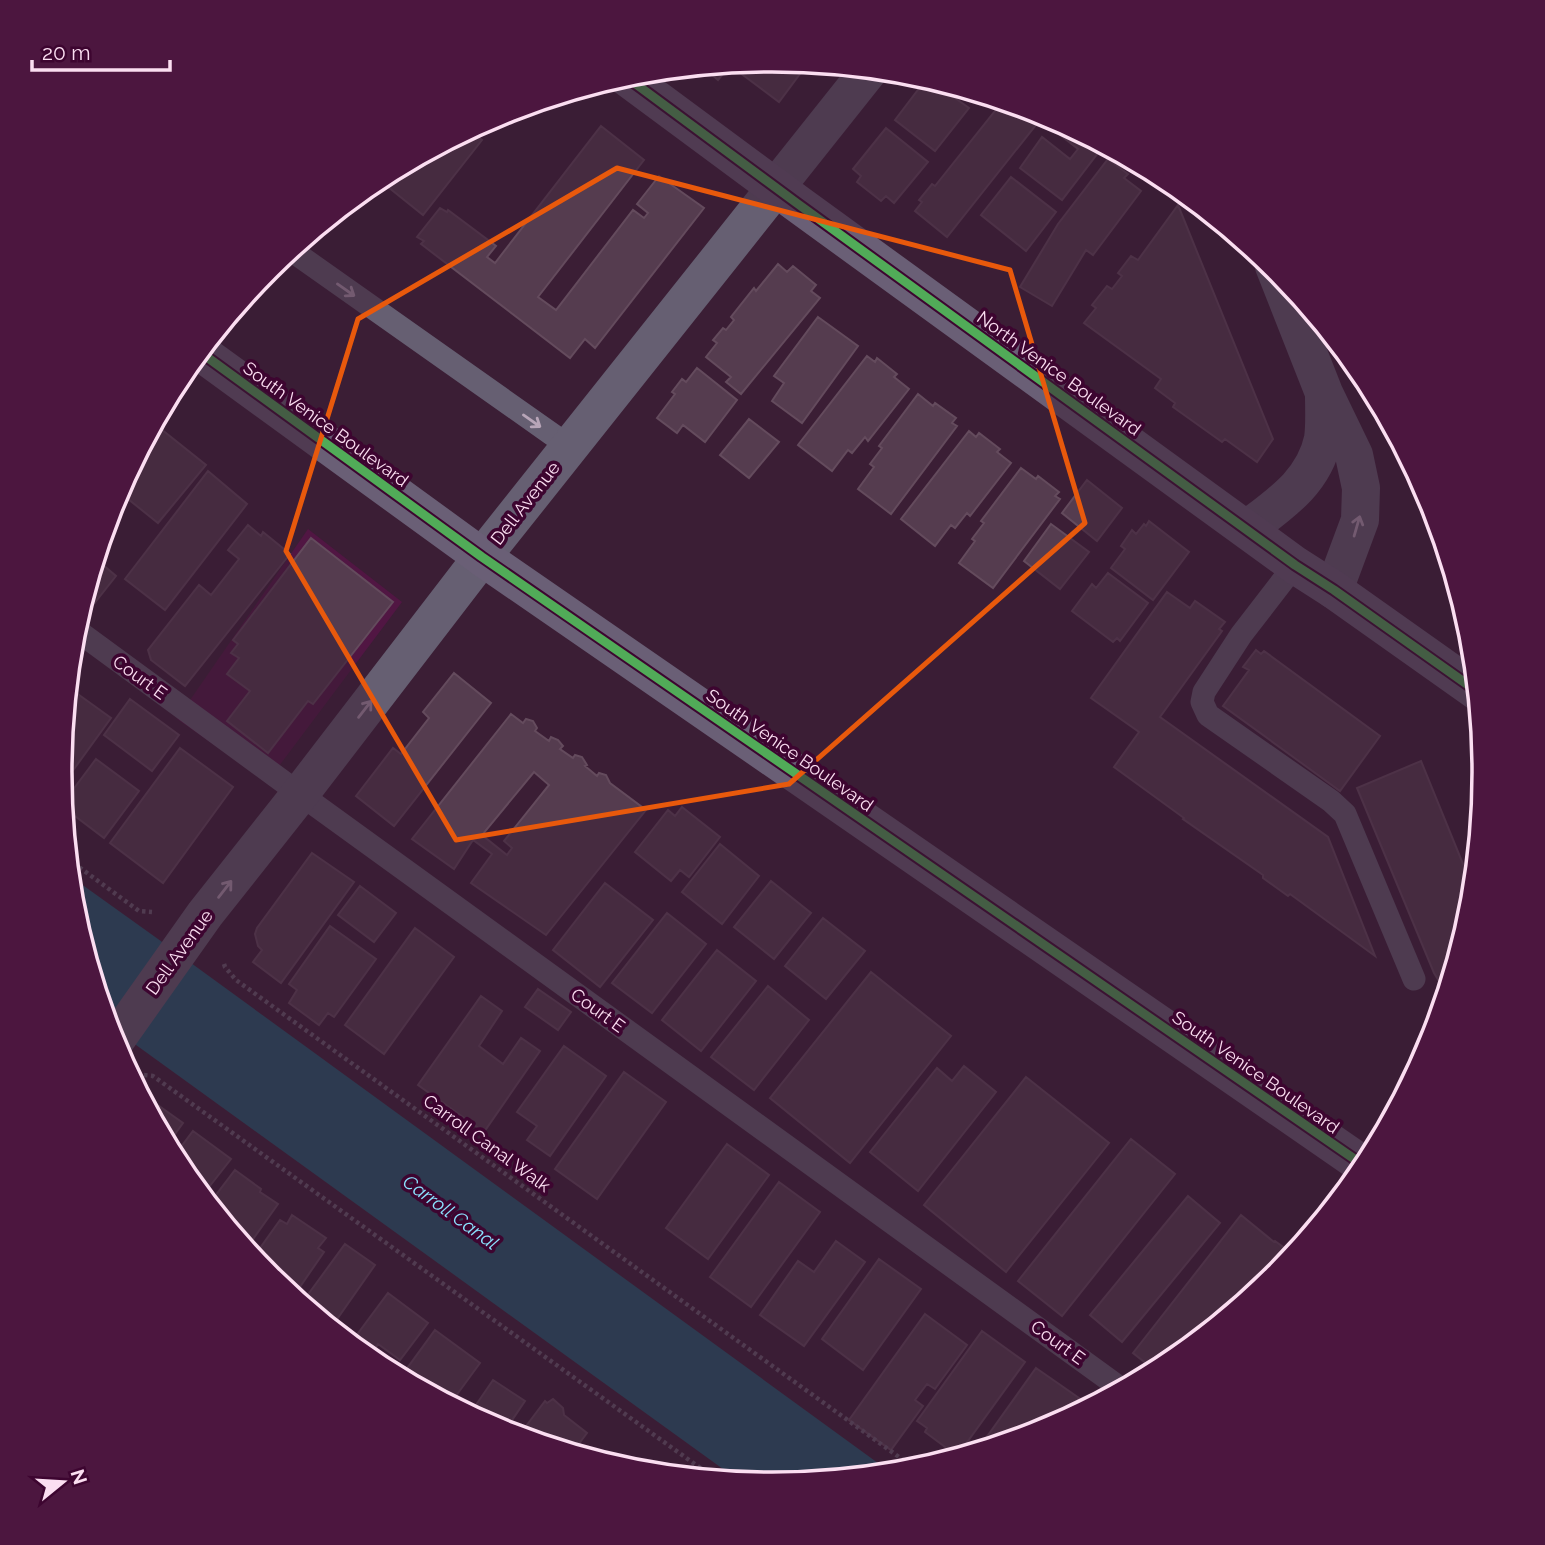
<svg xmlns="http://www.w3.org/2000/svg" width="1545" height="1545" viewBox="0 0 1545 1545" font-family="Raleway,sans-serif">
	<rect width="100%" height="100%" fill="#3b1e35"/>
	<path fill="#511643" d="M 308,529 L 402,602 L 267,782 L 177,719 Z"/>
	<path fill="#1e5e71" d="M 70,876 L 158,939 L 893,1474 L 772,1485 L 741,1482 L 107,1024 L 73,911 Z"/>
	<path fill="#553c4f" stroke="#644b5d" stroke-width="2" fill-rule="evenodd" d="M 773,60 L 808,63 L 779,102 L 735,69 L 740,63 Z
		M 731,64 L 718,80 L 702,66 Z
		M 927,78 L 969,108 L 935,151 L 895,120 Z
		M 959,88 L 981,94 L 976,101 Z
		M 1003,101 L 1038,111 L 1043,116 L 947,237 L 915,211 L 922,202 L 919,200 L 932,184 L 935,186 Z
		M 1056,120 L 1104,145 L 1062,200 L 1020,168 L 1042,137 L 1070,159 L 1078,149 L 1050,127 Z
		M 601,126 L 644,160 L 538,297 L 556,310 L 633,210 L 644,218 L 648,213 L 637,204 L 659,176 L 704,208 L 595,348 L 585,339 L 570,358 L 421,244 L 424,241 L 417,237 L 440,208 L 447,212 L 448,210 L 496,246 L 487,257 L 495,263 Z
		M 886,128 L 928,162 L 894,203 L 886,196 L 881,201 L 857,182 L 861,176 L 853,169 Z
		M 469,130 L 482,140 L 423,215 L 378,179 Z
		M 1108,159 L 1128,174 L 1124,178 L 1141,191 L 1093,255 L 1086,250 L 1052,306 L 1020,287 L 1058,224 Z
		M 1011,177 L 1056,212 L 1026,251 L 981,215 Z
		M 1178,205 L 1273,439 L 1257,462 L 1225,439 L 1222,442 L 1173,407 L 1175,403 L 1155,388 L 1161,379 L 1084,323 L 1096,308 L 1092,305 L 1107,286 L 1112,289 L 1122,276 L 1118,273 L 1131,256 L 1138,260 Z
		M 778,264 L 787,272 L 793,266 L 816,285 L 811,291 L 820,298 L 741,394 L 726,382 L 731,377 L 706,357 L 717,343 L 713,340 L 723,328 L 726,330 L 734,320 L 731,317 L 754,288 L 756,291 Z
		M 818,317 L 858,346 L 802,423 L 772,401 L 784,383 L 774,376 Z
		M 867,356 L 875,362 L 877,358 L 897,374 L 894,377 L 909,389 L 868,441 L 865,437 L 852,453 L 848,450 L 832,471 L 798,445 Z
		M 697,368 L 737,400 L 705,442 L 683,425 L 677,433 L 657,418 L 675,394 L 672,392 L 682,379 L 686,382 Z
		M 918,394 L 933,406 L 935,403 L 956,418 L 952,423 L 957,426 L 891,514 L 858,489 L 874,467 L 870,464 L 882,448 L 879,446 Z
		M 749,419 L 779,442 L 749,478 L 720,455 Z
		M 161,429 L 206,465 L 158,523 L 118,491 L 134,463 Z
		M 969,431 L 976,437 L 979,433 L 1000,449 L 997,452 L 1011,463 L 970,516 L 967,513 L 955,528 L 951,525 L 935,546 L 901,519 Z
		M 1395,432 L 1431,500 L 1449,558 L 1446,556 Z
		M 1021,468 L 1036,479 L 1038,476 L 1059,492 L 1055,496 L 1060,499 L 993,588 L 959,563 L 975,541 L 972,539 L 984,523 L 981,521 Z
		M 208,471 L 247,504 L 165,610 L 125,579 Z
		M 1087,480 L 1122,508 L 1097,541 L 1062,513 Z
		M 1149,521 L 1189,552 L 1153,600 L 1111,568 L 1125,549 L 1121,546 L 1132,530 L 1136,534 L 1144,524 L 1146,526 Z
		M 1051,524 L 1089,552 L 1060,589 L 1024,561 Z
		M 248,525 L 261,536 L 263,532 L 290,554 L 185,686 L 151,660 L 148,650 L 199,585 L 211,595 L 239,559 L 228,550 Z
		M 311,538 L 393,602 L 313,704 L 308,701 L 268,753 L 227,721 L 250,691 L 227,674 L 239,658 L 231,653 L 238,644 L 233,640 Z
		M 96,559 L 116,576 L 89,610 L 82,604 Z
		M 1108,573 L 1148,603 L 1120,641 L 1117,638 L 1113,642 L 1072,611 L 1092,584 L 1096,588 Z
		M 1167,592 L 1190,608 L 1195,601 L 1225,622 L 1219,629 L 1222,631 L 1160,717 L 1328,837 L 1375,956 L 1290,894 L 1288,896 L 1263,878 L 1263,875 L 1183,819 L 1184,818 L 1114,767 L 1139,732 L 1091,698 Z
		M 1256,650 L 1261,654 L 1264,651 L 1380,736 L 1340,791 L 1223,706 L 1249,670 L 1243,667 Z
		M 454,673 L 491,703 L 394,826 L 356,796 L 393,748 L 401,754 L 429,718 L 423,712 Z
		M 68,687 L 111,718 L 61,787 L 60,772 Z
		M 130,699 L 179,735 L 152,771 L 104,735 Z
		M 511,714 L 523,723 L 526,719 L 533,721 L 537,728 L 535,731 L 549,741 L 551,737 L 558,740 L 563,746 L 560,749 L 573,758 L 575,755 L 582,757 L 587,765 L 585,766 L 597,776 L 599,773 L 606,775 L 610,783 L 646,810 L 546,935 L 471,883 L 492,854 L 473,840 L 454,869 L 412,839 ZM 534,772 L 549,785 L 504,841 L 512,848 L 507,855 L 482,835 Z
		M 180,748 L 233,787 L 163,883 L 110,843 Z
		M 96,759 L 139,791 L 104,838 L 63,807 L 63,803 Z
		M 1421,761 L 1474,891 L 1472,912 L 1447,994 L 1434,973 L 1357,788 Z
		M 682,807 L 720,837 L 689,877 L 680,870 L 671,881 L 635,852 L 668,810 L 675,816 Z
		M 720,844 L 759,876 L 722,924 L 682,892 Z
		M 312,853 L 354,882 L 281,983 L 253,962 L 262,950 L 258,946 L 255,934 L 257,928 Z
		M 771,881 L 811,913 L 774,959 L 734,927 Z
		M 605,883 L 653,920 L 600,987 L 553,950 Z
		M 360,886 L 396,913 L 374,942 L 338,915 Z
		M 667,913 L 706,944 L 652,1013 L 612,983 Z
		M 823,918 L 865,951 L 826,999 L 785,966 Z
		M 330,926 L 376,959 L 334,1017 L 328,1013 L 319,1025 L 289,1003 L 297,990 L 289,984 Z
		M 415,928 L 454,957 L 384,1054 L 345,1025 Z
		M 717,950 L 756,981 L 701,1051 L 662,1020 Z
		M 871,972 L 951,1036 L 850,1163 L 770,1098 Z
		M 768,986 L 809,1020 L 754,1090 L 711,1057 Z
		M 538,989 L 571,1012 L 558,1030 L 525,1007 Z
		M 481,996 L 502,1011 L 479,1046 L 503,1064 L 521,1038 L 540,1051 L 484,1132 L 418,1085 Z
		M 564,1046 L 606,1076 L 550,1156 L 527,1140 L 537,1126 L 517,1112 Z
		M 964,1066 L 996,1092 L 918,1191 L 870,1152 L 937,1068 L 952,1081 Z
		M 624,1072 L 666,1102 L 597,1199 L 555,1169 Z
		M 1026,1077 L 1109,1143 L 1006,1272 L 924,1205 Z
		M 138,1091 L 183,1123 L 167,1145 Z
		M 193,1131 L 231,1159 L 202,1196 L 179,1168 L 172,1155 L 175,1151 L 177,1152 Z
		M 1131,1139 L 1175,1174 L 1062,1316 L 1018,1281 Z
		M 727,1144 L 769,1175 L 708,1259 L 666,1228 Z
		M 235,1170 L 261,1189 L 260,1192 L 278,1204 L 246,1249 L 209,1204 Z
		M 779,1182 L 820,1212 L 751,1307 L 710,1277 Z
		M 1188,1196 L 1220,1223 L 1122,1342 L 1090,1315 Z
		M 292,1215 L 326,1238 L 318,1248 L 324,1252 L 293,1297 L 268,1276 L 253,1258 L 280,1220 L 287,1224 Z
		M 1241,1215 L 1274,1242 L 1275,1241 L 1294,1255 L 1276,1277 L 1168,1366 L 1157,1372 L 1133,1353 Z
		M 836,1241 L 865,1262 L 804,1346 L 760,1315 L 798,1261 L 814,1272 Z
		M 345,1244 L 375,1265 L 335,1322 L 304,1300 Z
		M 879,1259 L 921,1289 L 863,1370 L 822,1339 Z
		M 388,1293 L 428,1323 L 400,1360 L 378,1344 L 369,1359 L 350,1344 Z
		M 925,1314 L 967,1345 L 935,1389 L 927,1384 L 915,1400 L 923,1406 L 891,1450 L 849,1420 Z
		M 435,1330 L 480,1363 L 450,1404 L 400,1378 Z
		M 982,1331 L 1025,1362 L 960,1452 L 955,1448 L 952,1452 L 925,1432 L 927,1428 L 917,1421 Z
		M 1036,1368 L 1079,1398 L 1062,1422 L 1045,1431 L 976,1452 Z
		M 493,1380 L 525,1401 L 504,1432 L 469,1415 Z
		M 553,1399 L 563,1408 L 564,1415 L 587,1433 L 572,1453 L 515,1436 L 518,1433 L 520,1434 L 545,1401 L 547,1403 Z
		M 589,1447 L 614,1466 L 582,1456 Z"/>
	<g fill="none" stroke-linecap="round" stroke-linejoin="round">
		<path stroke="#6b5f71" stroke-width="4.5" stroke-dasharray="3.5 3.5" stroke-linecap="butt" d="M 68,859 L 139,911 L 152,912
			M 224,964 L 225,967 L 236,980 L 917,1470
			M 144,1075 L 153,1076 L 717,1480"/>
		<path stroke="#665f72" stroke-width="23" d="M 291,250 L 570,447
			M 1295,565 L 1241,635 L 1204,692 L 1202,702 L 1208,715 L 1331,801 L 1345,814 L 1414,979
			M 75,629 L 300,794 L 1123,1390"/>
		<path stroke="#665f72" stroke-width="38" d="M 1274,266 L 1324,393 L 1354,455 L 1361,488 L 1360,520 L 1334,590
			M 1247,529 C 1280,504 1314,482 1323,439 C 1325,425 1324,409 1324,395
			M 113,1044 L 205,914 L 300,794 L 482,557 L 870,69"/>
		<path stroke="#6a5f76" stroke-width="38" d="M 625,76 L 798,204 L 1295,565 L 1334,590 L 1478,692
			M 200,352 L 482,557 L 1366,1167"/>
		<g stroke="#3d0530" stroke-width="13">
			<path id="cycleway" d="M 625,76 L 798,204 L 1295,565 L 1334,590 L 1478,692
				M 200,352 L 482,557 L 1366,1167"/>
		</g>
		<use href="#cycleway" stroke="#51ab58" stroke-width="9"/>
	</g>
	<defs><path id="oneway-shaft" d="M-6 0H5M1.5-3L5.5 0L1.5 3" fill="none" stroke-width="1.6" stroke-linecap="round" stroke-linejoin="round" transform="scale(1.75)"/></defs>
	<g stroke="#b8a5b8">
		<use href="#oneway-shaft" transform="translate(346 290) rotate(35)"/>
		<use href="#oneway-shaft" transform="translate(532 421) rotate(35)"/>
		<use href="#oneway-shaft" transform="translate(1357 526) rotate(-74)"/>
		<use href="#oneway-shaft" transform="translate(365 709) rotate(-52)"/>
		<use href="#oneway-shaft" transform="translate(225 889) rotate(-52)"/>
	</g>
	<path d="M0 0H1545V1545H0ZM 617,168 L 1010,270 L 1085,523 L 789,784 L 456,840 L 286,551 L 358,319 Z" fill="#3b1e35" fill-opacity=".55" fill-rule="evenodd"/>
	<path fill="none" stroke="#e8590c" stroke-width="5" stroke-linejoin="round" d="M 617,168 L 1010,270 L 1085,523 L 789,784 L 456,840 L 286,551 L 358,319 Z"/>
	<g text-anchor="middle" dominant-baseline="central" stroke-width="7" stroke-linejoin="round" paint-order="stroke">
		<g font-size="18" fill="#fbdef1" stroke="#3d0530">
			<text transform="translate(1059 373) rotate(36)">North Venice Boulevard</text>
			<text transform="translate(326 424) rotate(36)">South Venice Boulevard</text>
			<text transform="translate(525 503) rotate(-52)">Dell Avenue</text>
			<text transform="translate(140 677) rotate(36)">Court E</text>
			<text transform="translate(790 750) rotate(35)">South Venice Boulevard</text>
			<text transform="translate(179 952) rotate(-54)">Dell Avenue</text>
			<text transform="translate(598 1010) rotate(36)">Court E</text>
			<text transform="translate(1256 1072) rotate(35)">South Venice Boulevard</text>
			<text transform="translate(487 1143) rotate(36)">Carroll Canal Walk</text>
			<text transform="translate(1058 1342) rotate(36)">Court E</text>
		</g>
		<g font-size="19" font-style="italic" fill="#8be4ff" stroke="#3d0530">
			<text transform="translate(451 1212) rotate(36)">Carroll Canal</text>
		</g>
	</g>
	<path d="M0 0H1545V1545H0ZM72 772a700 700 0 1 1 1400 0a700 700 0 1 1-1400 0Z" fill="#4c163f" fill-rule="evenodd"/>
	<path fill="none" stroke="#fbdef1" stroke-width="3.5" d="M72 772a700 700 0 1 1 1400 0a700 700 0 1 1-1400 0Z"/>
	<g transform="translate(63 1482) rotate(72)" stroke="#3d0530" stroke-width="5" paint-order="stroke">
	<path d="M0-5L12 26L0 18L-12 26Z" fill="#fbdef1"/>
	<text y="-10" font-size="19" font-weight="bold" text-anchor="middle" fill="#fbdef1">N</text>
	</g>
	<path d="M32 60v10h138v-10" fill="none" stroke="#fbdef1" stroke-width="3.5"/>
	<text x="42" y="60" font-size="21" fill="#fbdef1" stroke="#3d0530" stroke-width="5" paint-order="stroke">20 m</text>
</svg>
